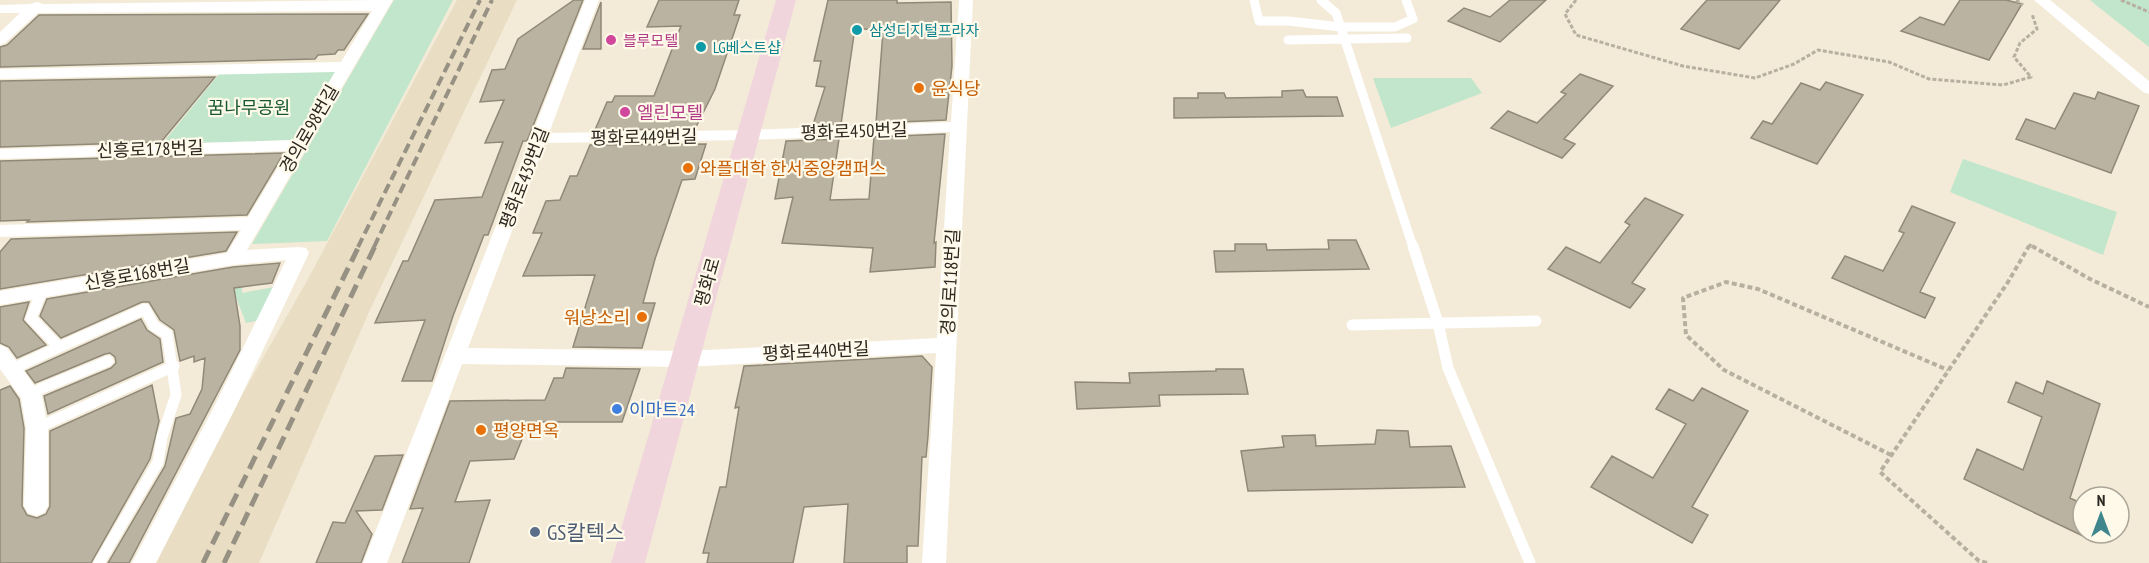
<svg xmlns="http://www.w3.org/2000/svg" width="2149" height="563" viewBox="0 0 2149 563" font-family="'PT Sans Narrow','Noto Sans KR',sans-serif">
	<rect width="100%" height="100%" fill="#f3ebd8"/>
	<path fill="#e9dec4" d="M 457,0 L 517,0 L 369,312 L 259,563 L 146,563 L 308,279 Z"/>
	<path fill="#c1e6cb" d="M 394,0 L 453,0 L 327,241 L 252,244 Z
		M 2090,0 L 2149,0 L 2149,47 L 2096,5 Z
		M 336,70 L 296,140 L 162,144 L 220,73 Z
		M 1373,78 L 1471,78 L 1482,93 L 1391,128 Z
		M 1963,159 L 2117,212 L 2103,255 L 1950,192 Z
		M 242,280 L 242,293 L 279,286 L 265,319 L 246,323 L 236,297 L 211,303 Z"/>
	<path fill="#bab3a1" stroke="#918978" stroke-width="1.5" d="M 574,0 L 583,0 L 527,141 L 523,141 L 488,235 L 484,235 L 453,316 L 432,381 L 402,381 L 425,320 L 375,323 L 403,261 L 408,261 L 435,200 L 482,197 L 503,142 L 485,143 L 504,100 L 480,102 L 492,70 L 505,69 L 518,39 Z
		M 659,0 L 739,0 L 734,15 L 740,15 L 715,89 L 695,129 L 595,130 L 607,102 L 612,102 L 615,96 L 654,96 L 681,26 L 647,27 Z
		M 828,0 L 897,0 L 897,3 L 951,2 L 952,66 L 946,120 L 876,123 L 883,31 L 855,28 L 841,124 L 813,125 L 825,87 L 816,86 L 821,61 L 814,61 Z
		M 1510,0 L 1546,0 L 1500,42 L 1448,21 L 1464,8 L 1490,17 Z
		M 1707,0 L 1780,0 L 1739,49 L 1681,29 Z
		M 1960,0 L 2006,0 L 2022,4 L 1989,60 L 1901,31 L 1920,17 L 1944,25 Z
		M 601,2 L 601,49 L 583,49 Z
		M 368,14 L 344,50 L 338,50 L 335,54 L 318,55 L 315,59 L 0,67 L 0,47 L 7,45 L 39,15 Z
		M 1580,74 L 1613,86 L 1564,139 L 1575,144 L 1562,158 L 1491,128 L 1508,111 L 1537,123 L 1566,94 L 1561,92 Z
		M 215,77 L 161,142 L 0,147 L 0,81 Z
		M 1826,82 L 1863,95 L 1817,164 L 1751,138 L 1763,121 L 1772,124 L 1801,83 L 1820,90 Z
		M 1303,90 L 1306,97 L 1337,97 L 1343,116 L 1174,118 L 1174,98 L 1198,98 L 1198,93 L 1224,93 L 1226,98 L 1282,97 L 1282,91 Z
		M 2098,92 L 2139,106 L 2111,173 L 2016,139 L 2026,119 L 2055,129 L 2074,93 L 2095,99 Z
		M 945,134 L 934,243 L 936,242 L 935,267 L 870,272 L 873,248 L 782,243 L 793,197 L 775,199 L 786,141 L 839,139 L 830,200 L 869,199 L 874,137 Z
		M 706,144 L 695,179 L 682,180 L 655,259 L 643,303 L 655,303 L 642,348 L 573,347 L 595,275 L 523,276 L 542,233 L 533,233 L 546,201 L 560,200 L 570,176 L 577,176 L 590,145 Z
		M 284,153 L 247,215 L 27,222 L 29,220 L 0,221 L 0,161 Z
		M 1645,198 L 1683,215 L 1632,283 L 1645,289 L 1630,308 L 1548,269 L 1566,247 L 1600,263 L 1630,225 L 1625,222 Z
		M 1912,206 L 1955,223 L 1920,292 L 1935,298 L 1925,318 L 1832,278 L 1845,256 L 1883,271 L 1904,233 L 1899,231 Z
		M 237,232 L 226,251 L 0,289 L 0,252 L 11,239 Z
		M 1328,240 L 1356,240 L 1369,269 L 1216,272 L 1214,251 L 1235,251 L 1235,244 L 1266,244 L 1267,250 L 1329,249 Z
		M 280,263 L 272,283 L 234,288 L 240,326 L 240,350 L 129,563 L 108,563 L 165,466 L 176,418 L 190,414 L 202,389 L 205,358 L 194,362 L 194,356 L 180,361 L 174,330 L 160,320 L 149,302 L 142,302 L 61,338 L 40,316 L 47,299 L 233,267 Z
		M 29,302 L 23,320 L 46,345 L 17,358 L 9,347 L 0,343 L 0,307 Z
		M 141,319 L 147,330 L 160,339 L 163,362 L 48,414 L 44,396 L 111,368 L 116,363 L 115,357 L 110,353 L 105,354 L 35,383 L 26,371 Z
		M 922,356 L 932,367 L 928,436 L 926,457 L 922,457 L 918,546 L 907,546 L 907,563 L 844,563 L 848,504 L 804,507 L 793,563 L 707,563 L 709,553 L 703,553 L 720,487 L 726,487 L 739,407 L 735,408 L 744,366 Z
		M 566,368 L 640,369 L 622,422 L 529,422 L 514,459 L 470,461 L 455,502 L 490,500 L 469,563 L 402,563 L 423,508 L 410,509 L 450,401 L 545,400 L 554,378 L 563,378 Z
		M 1216,369 L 1243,369 L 1248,394 L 1159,395 L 1160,406 L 1077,409 L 1075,382 L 1130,383 L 1129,373 L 1216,371 Z
		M 2047,381 L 2100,404 L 2070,498 L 2083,504 L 2083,536 L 1964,479 L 1977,449 L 2023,470 L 2042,417 L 2008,402 L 2016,382 L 2043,394 Z
		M 152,385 L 159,421 L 150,459 L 91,563 L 0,563 L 0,390 L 10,386 L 19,399 L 24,428 L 22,506 L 27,515 L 37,518 L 46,514 L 50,506 L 50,431 Z
		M 1702,388 L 1748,411 L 1692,507 L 1708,515 L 1692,543 L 1591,487 L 1612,456 L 1653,478 L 1686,424 L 1656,409 L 1669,389 L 1693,401 Z
		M 1377,430 L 1408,431 L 1410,447 L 1451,446 L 1465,487 L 1248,491 L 1241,451 L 1284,447 L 1282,436 L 1315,435 L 1316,446 L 1375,444 Z
		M 403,455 L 382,510 L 356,511 L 372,534 L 361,563 L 316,563 L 333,522 L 345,523 L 375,456 Z"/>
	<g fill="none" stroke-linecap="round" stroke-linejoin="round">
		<path stroke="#b7b0a1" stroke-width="3" stroke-dasharray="4 2" stroke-linecap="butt" d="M 1576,0 L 1565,14 L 1576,35 L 1683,66 L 1755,78 L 1794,64 L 1818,50 L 1889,62 L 1929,79 L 2003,85 L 2031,77 L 2014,57 L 2020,43 L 2037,29 L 2032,14
			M 2016,0 L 2023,5
			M 2121,0 L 2149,12
			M 2029,247 L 2030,245 L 2034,247"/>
		<path stroke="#b7b0a1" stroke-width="4" stroke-dasharray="5 3" stroke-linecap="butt" d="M 2032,246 L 2090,279 L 2149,307
			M 1891,455 L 1724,370 L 1686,335 L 1683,298 L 1726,282 L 1758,289 L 1948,370
			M 1987,563 L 1979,561 L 1880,472 L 2008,282 L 2029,246"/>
		<path stroke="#fff" stroke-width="9" d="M 1254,0 L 1259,21 L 1288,21 L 1341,27 L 1395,27 L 1413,19 L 1406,0
			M 1321,0 L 1336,13 L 1413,247
			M 1288,40 L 1407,38"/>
		<path stroke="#fff" stroke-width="11" d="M 1413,246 L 1438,323 L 1448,368 L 1530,563
			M 42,291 L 31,318 L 59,347 L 145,309 L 154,326 L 167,334 L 176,395 L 162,437 L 158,462 L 99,563
			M 1352,325 L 1536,321
			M 12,369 L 59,347
			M 31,396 L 40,389 L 108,361
			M 37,428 L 174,366"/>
		<path fill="#fff" fill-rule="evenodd" d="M 379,0 L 393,0 L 247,250 L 299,247 L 306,248 L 309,253 L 236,407 L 156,563 L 132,563 L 214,407 L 286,260 L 233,265 L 0,305 L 0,291 L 227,253 L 241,230 L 0,237 L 0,225 L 248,217 L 288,151 L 0,159 L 0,149 L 294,140 L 335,72 L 0,79 L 0,69 L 341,62 L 372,11 L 38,13 L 5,43 L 0,45 L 0,32 L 20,13 L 0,13 L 0,5 L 30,4 L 37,2 L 43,4 Z
			M 585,0 L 599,0 L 549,133 L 748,130 L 951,122 L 959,0 L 973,0 L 946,563 L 922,563 L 936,353 L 686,367 L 462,364 L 387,563 L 363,563 ZM 950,132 L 937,338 L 686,351 L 468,348 L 545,143 L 748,140 Z
			M 2034,0 L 2050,0 L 2149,81 L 2149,94 L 2143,92 Z
			M 0,345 L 7,348 L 42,396 L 48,428 L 48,506 L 44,513 L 36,516 L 28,513 L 24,506 L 26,428 L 21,398 L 0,369 Z"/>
		<path fill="#f0d6dc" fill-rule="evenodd" d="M 776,0 L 796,0 L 645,563 L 611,563 Z"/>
		<path stroke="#969183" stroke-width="4" stroke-dasharray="10 5" stroke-linecap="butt" d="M 358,247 L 480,0
			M 374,247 L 492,0"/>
		<path stroke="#969183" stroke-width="5" stroke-dasharray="14 7" stroke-linecap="butt" d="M 203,563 L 359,246
			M 224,563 L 375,246"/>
	</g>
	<g fill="#0f9aa8" stroke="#fff9e9" stroke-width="2">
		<circle cx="857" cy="30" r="6"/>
		<circle cx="701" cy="47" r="6"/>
	</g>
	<g fill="#d1479c" stroke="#fff9e9" stroke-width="2">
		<circle cx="611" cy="40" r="6"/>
		<circle cx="625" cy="112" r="6"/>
	</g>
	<g fill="#e8710a" stroke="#fff9e9" stroke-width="2">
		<circle cx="919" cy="88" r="6"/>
		<circle cx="688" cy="168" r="6"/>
		<circle cx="642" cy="317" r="6"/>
		<circle cx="481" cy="430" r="6"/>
	</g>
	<circle fill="#3f7fe0" stroke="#fff9e9" stroke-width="2" cx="617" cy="409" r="6"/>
	<circle fill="#5c6f8a" stroke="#fff9e9" stroke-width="2" cx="535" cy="532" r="6"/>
	<g text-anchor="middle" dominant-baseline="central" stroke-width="4.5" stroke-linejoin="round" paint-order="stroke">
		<g font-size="15" fill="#0d838f" stroke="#fff9e9" text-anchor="start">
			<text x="869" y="30">삼성디지털프라자</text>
			<text x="713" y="47">LG베스트샵</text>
		</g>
		<g font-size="15" fill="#b23c85" stroke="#fff9e9" text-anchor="start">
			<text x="623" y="40">블루모텔</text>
		</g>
		<g font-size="18" fill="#c56008" stroke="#fff9e9" text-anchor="start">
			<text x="931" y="88">윤식당</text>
			<text x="700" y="168">와플대학 한서중앙캠퍼스</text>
			<text x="630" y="317" text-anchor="end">워낭소리</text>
			<text x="493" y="430">평양면옥</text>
		</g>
		<g font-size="18" fill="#165831" stroke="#fff9e9">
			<text x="249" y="107">꿈나무공원</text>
		</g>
		<g font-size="18" fill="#b23c85" stroke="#fff9e9" text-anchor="start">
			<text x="637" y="112">엘린모텔</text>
		</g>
		<g font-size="18" fill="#2b2821" stroke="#fff9e9">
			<text transform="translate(309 129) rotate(-60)">경의로98번길</text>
			<text transform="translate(854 131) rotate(-2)">평화로450번길</text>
			<text transform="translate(644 137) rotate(-1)">평화로449번길</text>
			<text transform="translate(150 149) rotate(-2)">신흥로178번길</text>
			<text transform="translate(524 178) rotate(-69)">평화로439번길</text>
			<text transform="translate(137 274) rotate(-10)">신흥로168번길</text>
			<text transform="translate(707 282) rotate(-74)">평화로</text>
			<text transform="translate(950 282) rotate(-87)">경의로118번길</text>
			<text transform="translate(816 351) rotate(-3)">평화로440번길</text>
		</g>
		<g font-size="18" fill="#366cbe" stroke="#fff9e9" text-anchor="start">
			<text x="629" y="409">이마트24</text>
		</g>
		<g font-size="21" fill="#4e5e75" stroke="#fff9e9" text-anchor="start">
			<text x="547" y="532">GS칼텍스</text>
		</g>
	</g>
	<g transform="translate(2101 515)"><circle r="28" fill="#fff9e9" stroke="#aaa599" stroke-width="1.5"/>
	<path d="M0-4.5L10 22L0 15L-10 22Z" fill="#3f878c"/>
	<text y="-9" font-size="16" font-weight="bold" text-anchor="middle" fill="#2b2821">N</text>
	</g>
</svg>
